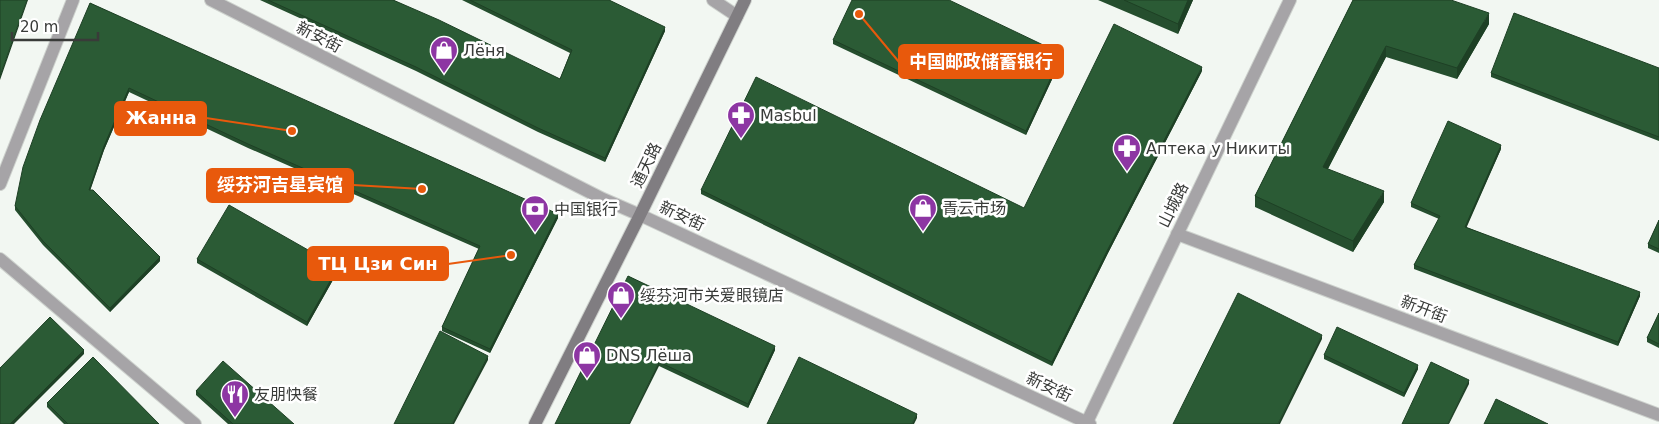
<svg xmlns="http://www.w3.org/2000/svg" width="1659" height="424" viewBox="0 0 1659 424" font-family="'DejaVu Sans','Noto Sans SC',sans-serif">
	<rect width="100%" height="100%" fill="#f2f7f2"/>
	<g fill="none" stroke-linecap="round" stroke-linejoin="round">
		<g stroke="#cdd1cd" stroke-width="14">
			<path id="pedestrian" d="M 0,184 L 73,0"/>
		</g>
		<g stroke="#cdd1cd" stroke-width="14">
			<path id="tertiary" d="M 211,0 L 603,199 L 640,215 L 1090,424
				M 713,0 L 737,16
				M 1177,234 L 1659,415
				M 0,259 L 195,424
				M 1086,424 L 1290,0"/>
		</g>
		<g stroke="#cdd1cd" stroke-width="14">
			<path id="secondary" d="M 535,424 L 640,215 L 745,0"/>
		</g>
		<use href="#pedestrian" stroke="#a6a4a7" stroke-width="12"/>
		<use href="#tertiary" stroke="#a6a4a7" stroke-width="12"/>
		<use href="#secondary" stroke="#807d81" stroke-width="12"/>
	</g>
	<path fill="#254e2e" d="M 260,0 L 393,0 L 560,79 L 570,53 L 462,0 L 609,0 L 665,31 L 605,162 L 538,132 L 416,71 Z
		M 1098,0 L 1193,0 L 1178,34 Z
		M 1353,0 L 1489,24 L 1457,79 L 1386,57 L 1328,169 L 1384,202 L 1353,252 L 1255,207 L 1255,196 Z
		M 90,3 L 558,218 L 490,353 L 442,331 L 442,327 L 479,249 L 248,148 L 129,92 L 104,150 L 90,190 L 160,261 L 110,312 L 43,245 L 15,210 L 15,206 Z
		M 833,40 L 1062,58 L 1026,135 L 833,44 Z
		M 1659,68 L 1659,141 L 1491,77 L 1491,73 Z
		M 1202,71 L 1108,253 L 1052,366 L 701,194 L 701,190 L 1024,208 Z
		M 1501,149 L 1466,227 L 1640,296 L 1618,346 L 1414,269 L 1414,265 L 1439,219 L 1411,207 L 1411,203 Z
		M 1659,220 L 1659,253 L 1648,248 L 1648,244 Z
		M 197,259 L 338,271 L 307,326 L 197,263 Z
		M 628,276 L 775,350 L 748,408 L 659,366 Z
		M 1659,313 L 1659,348 L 1647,342 L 1647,338 Z
		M 1324,355 L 1418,369 L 1404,397 L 1324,359 Z
		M 196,391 L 294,424 L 228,424 L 196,395 Z
		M 47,403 L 159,424 L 64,424 L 47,407 Z"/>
	<path fill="#1e4025" d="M 27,0 L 28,0 L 0,80 L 0,76 Z
		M 1188,0 L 1193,0 L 1178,34 L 1178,24 Z
		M 1489,13 L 1489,24 L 1457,79 L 1457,68 Z
		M 665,27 L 665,31 L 605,162 L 605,158 Z
		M 1386,46 L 1386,57 L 1323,178 L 1323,167 Z
		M 1062,54 L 1062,58 L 1026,135 L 1026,131 Z
		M 1202,67 L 1202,71 L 1108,253 L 1052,366 L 1052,362 L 1108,249 Z
		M 129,88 L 129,92 L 104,150 L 89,194 L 89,190 L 104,146 Z
		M 1501,145 L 1501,149 L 1465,231 L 1465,227 Z
		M 1384,191 L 1384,202 L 1353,252 L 1353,241 Z
		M 558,214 L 558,218 L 490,353 L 490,349 Z
		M 160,257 L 160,261 L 110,312 L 110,308 Z
		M 338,267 L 338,271 L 307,326 L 307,322 Z
		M 1640,292 L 1640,296 L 1618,346 L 1618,342 Z
		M 1322,335 L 1322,339 L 1280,424 L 1278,424 Z
		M 775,346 L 775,350 L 748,408 L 748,404 Z
		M 84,350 L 84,354 L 14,424 L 10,424 Z
		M 488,356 L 488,360 L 454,424 L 452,424 Z
		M 659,362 L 659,366 L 630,424 L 629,424 Z
		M 1418,365 L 1418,369 L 1404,397 L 1404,393 Z
		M 1469,380 L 1469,384 L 1449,424 L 1448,424 Z
		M 917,414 L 917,418 L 914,424 L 912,424 Z"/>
	<path fill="#2b5b35" stroke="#1e4025" d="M 0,0 L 27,0 L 0,76 Z
		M 268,0 L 393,0 L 439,20 L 560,79 L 572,50 L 470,0 L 609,0 L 665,27 L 605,158 L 538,128 L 416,67 Z
		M 852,0 L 949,0 L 1062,54 L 1026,131 L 833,40 Z
		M 1124,0 L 1188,0 L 1178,24 Z
		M 1353,0 L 1451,0 L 1489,13 L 1457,68 L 1386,46 L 1323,167 L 1384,191 L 1353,241 L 1255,196 Z
		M 90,3 L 558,214 L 490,349 L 442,327 L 480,246 L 248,144 L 129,88 L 104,146 L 89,190 L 93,190 L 160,257 L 110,308 L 43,241 L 15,206 L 23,167 L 40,120 Z
		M 1514,13 L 1659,68 L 1659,137 L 1491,73 Z
		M 1114,24 L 1202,67 L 1108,249 L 1052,362 L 701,190 L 756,77 L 1024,208 Z
		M 1448,121 L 1501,145 L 1465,227 L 1640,292 L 1618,342 L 1414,265 L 1440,216 L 1411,203 Z
		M 229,205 L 338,267 L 307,322 L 197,259 Z
		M 1659,220 L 1659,249 L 1648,244 Z
		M 628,276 L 775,346 L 748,404 L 659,362 L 629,424 L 555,424 Z
		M 1238,293 L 1322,335 L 1278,424 L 1173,424 Z
		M 1659,313 L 1659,344 L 1647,338 Z
		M 50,317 L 84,350 L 10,424 L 0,424 L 0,368 Z
		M 1337,327 L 1418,365 L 1404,393 L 1324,355 Z
		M 440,331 L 488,356 L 452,424 L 394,424 Z
		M 93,357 L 159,424 L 68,424 L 47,403 Z
		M 799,357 L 917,414 L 912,424 L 767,424 Z
		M 223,361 L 294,424 L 233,424 L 196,391 Z
		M 1431,362 L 1469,380 L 1448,424 L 1402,424 Z
		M 1496,399 L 1548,424 L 1484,424 Z"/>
	<defs>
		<g id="shop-pin" transform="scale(1.4375)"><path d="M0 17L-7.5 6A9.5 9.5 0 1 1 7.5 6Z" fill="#8d36a3" stroke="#fff"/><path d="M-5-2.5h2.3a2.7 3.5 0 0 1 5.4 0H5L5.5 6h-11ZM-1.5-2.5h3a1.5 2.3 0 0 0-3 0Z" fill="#fff"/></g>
		<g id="pharmacy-pin" transform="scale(1.4375)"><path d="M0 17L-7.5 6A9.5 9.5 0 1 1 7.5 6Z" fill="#8d36a3" stroke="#fff"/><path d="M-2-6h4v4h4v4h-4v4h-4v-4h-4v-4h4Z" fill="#fff"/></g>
		<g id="bank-pin" transform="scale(1.4375)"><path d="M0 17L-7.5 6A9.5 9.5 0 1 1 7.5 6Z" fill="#8d36a3" stroke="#fff"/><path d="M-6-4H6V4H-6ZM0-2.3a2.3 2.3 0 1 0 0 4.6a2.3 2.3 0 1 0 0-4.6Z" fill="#fff"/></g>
		<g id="restaurant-pin" transform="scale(1.4375)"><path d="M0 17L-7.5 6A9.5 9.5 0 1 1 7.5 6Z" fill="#8d36a3" stroke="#fff"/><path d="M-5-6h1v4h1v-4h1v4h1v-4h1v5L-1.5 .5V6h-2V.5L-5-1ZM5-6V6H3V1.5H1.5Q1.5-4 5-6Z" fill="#fff"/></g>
	</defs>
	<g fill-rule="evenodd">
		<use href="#shop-pin" x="444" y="50"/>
		<use href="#pharmacy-pin" x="741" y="115"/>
		<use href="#pharmacy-pin" x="1127" y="148"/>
		<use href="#shop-pin" x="923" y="208"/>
		<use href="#bank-pin" x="535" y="209"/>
		<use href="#shop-pin" x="621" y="295"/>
		<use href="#shop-pin" x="587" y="355"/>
		<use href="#restaurant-pin" x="235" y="394"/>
	</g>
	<g text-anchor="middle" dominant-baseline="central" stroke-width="5" stroke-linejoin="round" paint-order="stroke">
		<g font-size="16" fill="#393b39" stroke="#fff">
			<text transform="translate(319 37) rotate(27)">新安街</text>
			<text transform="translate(646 165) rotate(-64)">通天路</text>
			<text transform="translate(1173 205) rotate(-64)">山城路</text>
			<text transform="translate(682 216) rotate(25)">新安街</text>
			<text transform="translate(1424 309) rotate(21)">新开街</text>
			<text transform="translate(1049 387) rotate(25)">新安街</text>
		</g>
		<g font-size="16" fill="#393b39" stroke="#fff" text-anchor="start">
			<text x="463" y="50">Лёня</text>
			<text x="760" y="115">Masbul</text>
			<text x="1146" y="148">Аптека у Никиты</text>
			<text x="942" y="208">青云市场</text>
			<text x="554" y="209">中国银行</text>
			<text x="640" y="295">绥芬河市关爱眼镜店</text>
			<text x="606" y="355">DNS Лёша</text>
			<text x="254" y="394">友朋快餐</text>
		</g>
	</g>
	<path fill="none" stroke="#e8590c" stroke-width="2" d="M859 14L899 62M292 131L206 118M422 189L353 185M511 255L448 264"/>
	<g fill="#e8590c" stroke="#fff" stroke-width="2">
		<circle cx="859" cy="14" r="5"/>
		<circle cx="292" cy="131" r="5"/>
		<circle cx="422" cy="189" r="5"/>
		<circle cx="511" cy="255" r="5"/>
	</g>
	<g fill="#e8590c" stroke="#e8590c" stroke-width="2">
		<rect x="899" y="45" width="164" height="33" rx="5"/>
		<rect x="115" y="102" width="91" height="33" rx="5"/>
		<rect x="207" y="169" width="146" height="33" rx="5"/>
		<rect x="308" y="247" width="140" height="33" rx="5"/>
	</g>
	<g font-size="18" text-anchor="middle" font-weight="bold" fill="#fff">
		<text x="981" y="68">中国邮政储蓄银行</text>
		<text x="161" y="124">Жанна</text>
		<text x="280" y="191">绥芬河吉星宾馆</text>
		<text x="378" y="270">ТЦ Цзи Син</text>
	</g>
	<path d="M12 32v8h86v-8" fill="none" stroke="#393b39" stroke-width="2.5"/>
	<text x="20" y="32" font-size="15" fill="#393b39" stroke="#ffffff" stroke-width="4" paint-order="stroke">20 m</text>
</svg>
